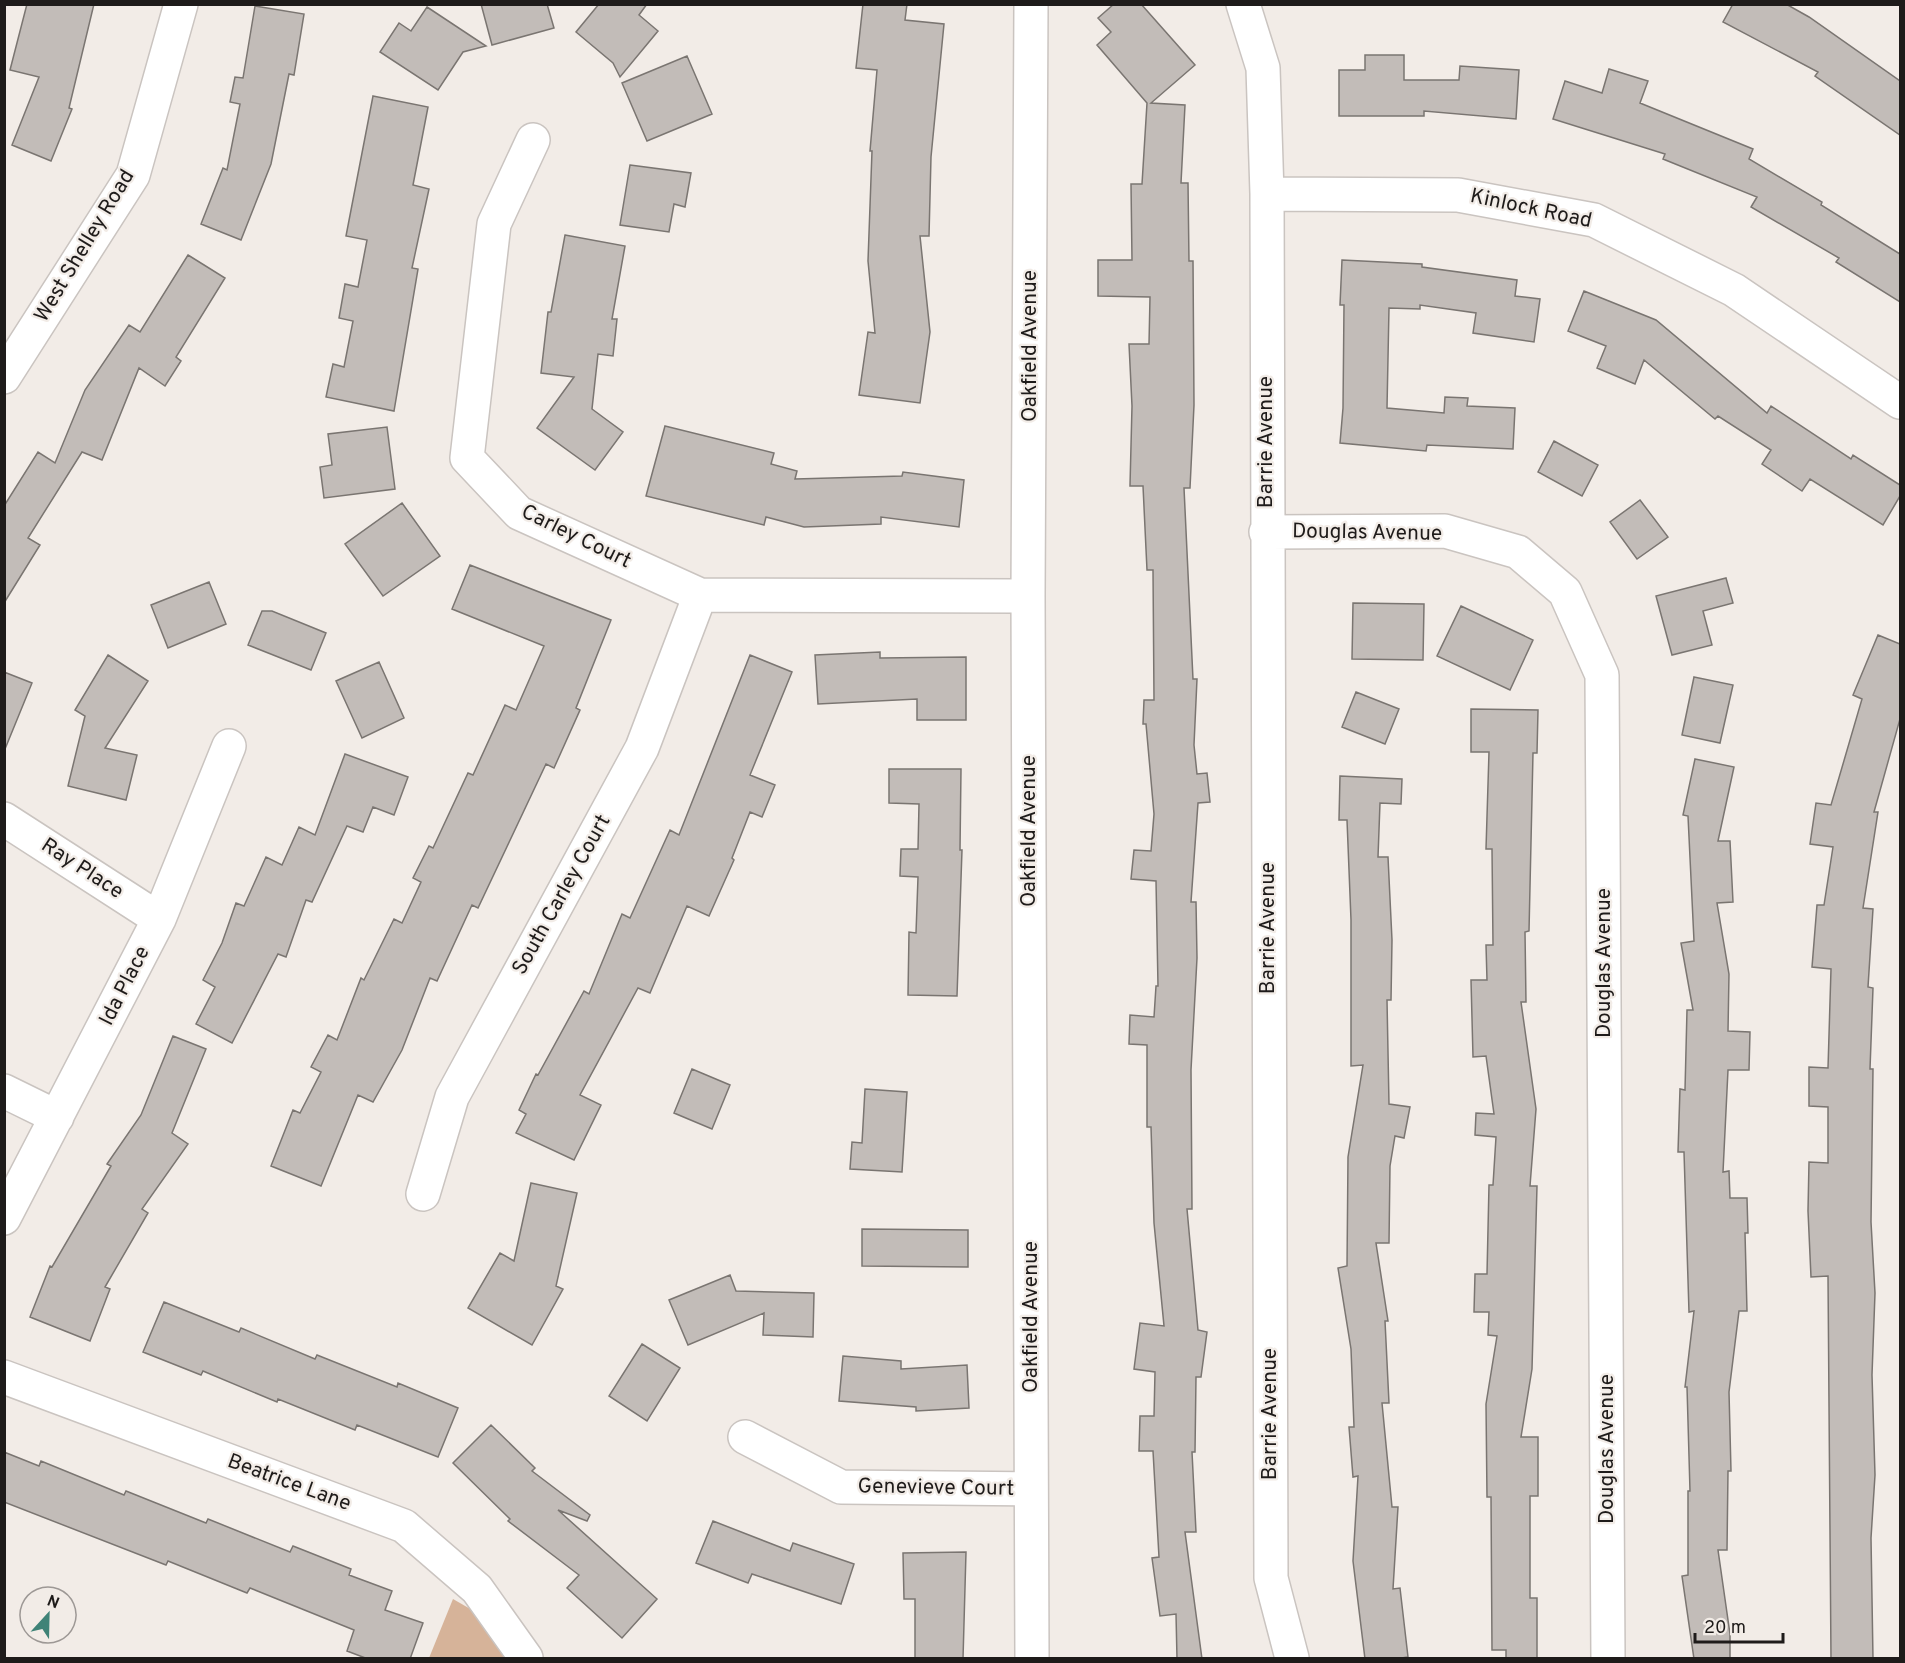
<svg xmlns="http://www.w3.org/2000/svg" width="1905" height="1663" viewBox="0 0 1905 1663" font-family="Overpass,sans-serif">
	<rect width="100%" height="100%" fill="#f2ece7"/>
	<path fill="#d6b399" d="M 453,1599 L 479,1614 L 508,1658 L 429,1658 Z"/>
	<path fill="#c2bcb8" stroke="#7a7571" stroke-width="1.5" d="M 27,4 L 94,4 L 69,108 L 72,109 L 51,161 L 12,145 L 39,77 L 10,70 Z
		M 481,4 L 547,4 L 554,28 L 492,45 Z
		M 599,4 L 647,4 L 639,15 L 658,31 L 620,77 L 613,63 L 576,32 Z
		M 863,4 L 907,4 L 905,20 L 944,24 L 931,157 L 929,236 L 920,236 L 930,332 L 920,403 L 859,395 L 868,332 L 875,333 L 868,261 L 872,151 L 870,151 L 877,70 L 856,68 Z
		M 1114,4 L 1141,4 L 1195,65 L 1151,103 L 1185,105 L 1181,183 L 1188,183 L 1189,261 L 1193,261 L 1194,405 L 1190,488 L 1184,488 L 1193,679 L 1197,679 L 1194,745 L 1197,774 L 1207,773 L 1210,802 L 1198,803 L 1191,902 L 1196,902 L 1197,958 L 1191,1070 L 1192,1209 L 1187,1209 L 1198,1330 L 1207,1332 L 1201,1377 L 1196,1377 L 1195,1452 L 1192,1452 L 1196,1532 L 1185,1532 L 1202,1659 L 1177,1659 L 1176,1614 L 1160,1616 L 1152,1558 L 1159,1557 L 1153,1451 L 1139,1451 L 1140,1416 L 1154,1416 L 1155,1372 L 1134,1369 L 1140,1323 L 1164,1326 L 1154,1223 L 1151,1127 L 1147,1127 L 1147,1045 L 1129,1044 L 1130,1015 L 1154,1017 L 1156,986 L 1158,986 L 1156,881 L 1131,879 L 1134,850 L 1151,851 L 1154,814 L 1146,724 L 1143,724 L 1144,700 L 1154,700 L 1153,570 L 1147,570 L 1143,486 L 1130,486 L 1132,406 L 1129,344 L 1149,344 L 1150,297 L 1098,296 L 1098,260 L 1132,260 L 1131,184 L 1142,184 L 1147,103 L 1097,45 L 1111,32 L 1098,18 Z
		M 1733,4 L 1786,4 L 1809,17 L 1900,81 L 1900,135 L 1815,76 L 1818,72 L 1723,22 Z
		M 255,6 L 304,14 L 294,75 L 289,74 L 271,164 L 241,240 L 201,224 L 223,168 L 227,170 L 240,104 L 230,102 L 235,77 L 243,78 Z
		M 427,7 L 486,46 L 463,52 L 438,90 L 380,52 L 399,23 L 411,31 Z
		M 1365,55 L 1404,55 L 1404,80 L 1459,80 L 1460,66 L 1519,70 L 1516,119 L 1424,111 L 1424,116 L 1339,116 L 1339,70 L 1365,70 Z
		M 687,56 L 712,114 L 647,141 L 622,83 Z
		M 1609,69 L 1648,81 L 1640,103 L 1753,149 L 1749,159 L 1822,202 L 1821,205 L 1900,254 L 1900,302 L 1836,262 L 1839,258 L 1751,207 L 1757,197 L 1663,159 L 1665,154 L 1553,119 L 1565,81 L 1602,93 Z
		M 373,96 L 428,107 L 413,185 L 429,189 L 412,268 L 418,269 L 394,411 L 326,397 L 333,364 L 344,367 L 353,321 L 339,318 L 345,284 L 358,287 L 367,240 L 346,236 Z
		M 630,165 L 691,173 L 685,207 L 674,204 L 669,232 L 620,225 Z
		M 565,235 L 625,246 L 612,319 L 617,319 L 613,356 L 598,354 L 592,409 L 623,432 L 595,470 L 537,428 L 574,377 L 541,373 L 548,312 L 551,312 Z
		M 188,255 L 225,278 L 176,357 L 181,361 L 165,386 L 139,368 L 102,460 L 82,452 L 28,538 L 40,545 L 4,603 L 4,506 L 38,452 L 55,463 L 85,390 L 129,325 L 140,332 Z
		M 1342,260 L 1422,264 L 1422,267 L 1517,280 L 1515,296 L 1540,299 L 1534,342 L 1473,333 L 1476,313 L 1420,305 L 1420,309 L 1389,308 L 1387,408 L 1444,413 L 1445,397 L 1468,398 L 1467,406 L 1515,408 L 1513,449 L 1427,445 L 1426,451 L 1340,443 L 1343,408 L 1344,305 L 1340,305 Z
		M 1584,291 L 1656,320 L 1767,413 L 1771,406 L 1851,459 L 1853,455 L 1900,485 L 1900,496 L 1883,525 L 1810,479 L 1802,491 L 1762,464 L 1771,450 L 1718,416 L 1715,419 L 1644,360 L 1635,384 L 1597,368 L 1606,346 L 1568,331 Z
		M 665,426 L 774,453 L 771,464 L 797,471 L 795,479 L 902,476 L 903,472 L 964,480 L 959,527 L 881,517 L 881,524 L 804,527 L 766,517 L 764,525 L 646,496 Z
		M 387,427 L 395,489 L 324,498 L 320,467 L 332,465 L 328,434 Z
		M 1554,441 L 1598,465 L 1582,496 L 1538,472 Z
		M 1640,500 L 1668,537 L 1637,559 L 1610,522 Z
		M 402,503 L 440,556 L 383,596 L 345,544 Z
		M 470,565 L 611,620 L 576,708 L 580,710 L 554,768 L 546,764 L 478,908 L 472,905 L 437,981 L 430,978 L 402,1050 L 373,1102 L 358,1095 L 321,1186 L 271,1166 L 293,1110 L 300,1113 L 321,1072 L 311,1067 L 328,1035 L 337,1040 L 361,978 L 364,980 L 394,919 L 402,923 L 421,882 L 413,878 L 429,846 L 433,848 L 468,773 L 473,775 L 505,705 L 516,710 L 544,646 L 452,609 Z
		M 1726,578 L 1733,603 L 1703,611 L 1712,645 L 1672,655 L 1656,596 Z
		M 209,582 L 226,624 L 168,648 L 151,605 Z
		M 1353,603 L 1424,604 L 1423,660 L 1352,659 Z
		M 1461,606 L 1533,640 L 1510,690 L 1437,656 Z
		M 262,611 L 272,611 L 326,633 L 311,670 L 248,645 Z
		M 1878,635 L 1900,644 L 1900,719 L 1874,812 L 1878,812 L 1863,908 L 1873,909 L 1868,987 L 1873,988 L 1870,1069 L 1873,1069 L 1871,1222 L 1875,1293 L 1872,1375 L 1875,1475 L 1871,1538 L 1873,1659 L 1831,1659 L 1828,1276 L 1811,1277 L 1808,1211 L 1809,1162 L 1828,1163 L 1828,1107 L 1809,1106 L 1809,1067 L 1828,1068 L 1831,969 L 1812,967 L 1817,905 L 1824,905 L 1833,847 L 1810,844 L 1816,803 L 1831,805 L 1862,699 L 1853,695 Z
		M 880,652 L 880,658 L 966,657 L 966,720 L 917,720 L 917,699 L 818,704 L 815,655 Z
		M 108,655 L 148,681 L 105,748 L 137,755 L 126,800 L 68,786 L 85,716 L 75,710 Z
		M 750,655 L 792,672 L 750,775 L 775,785 L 762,817 L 750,812 L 732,858 L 734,860 L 709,916 L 687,906 L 650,993 L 638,988 L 580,1095 L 601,1105 L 574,1160 L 516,1133 L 526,1114 L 519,1110 L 536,1074 L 538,1075 L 584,991 L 589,994 L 622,914 L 630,918 L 670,830 L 679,835 Z
		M 379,662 L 404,718 L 362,738 L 336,681 Z
		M 4,672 L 32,683 L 5,749 L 4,749 Z
		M 1694,677 L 1733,685 L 1720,743 L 1682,735 Z
		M 1356,692 L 1399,709 L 1385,744 L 1342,727 Z
		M 1471,709 L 1538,710 L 1537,753 L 1533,753 L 1529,931 L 1525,932 L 1526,1002 L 1521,1002 L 1536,1109 L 1530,1186 L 1537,1186 L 1532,1369 L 1521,1437 L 1538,1437 L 1538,1496 L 1530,1496 L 1530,1598 L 1537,1598 L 1537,1659 L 1506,1659 L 1506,1650 L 1492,1650 L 1491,1497 L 1487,1497 L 1486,1404 L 1497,1336 L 1488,1335 L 1489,1312 L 1474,1312 L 1475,1274 L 1487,1274 L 1489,1185 L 1493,1185 L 1496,1137 L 1475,1135 L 1476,1113 L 1494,1114 L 1486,1056 L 1473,1057 L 1471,980 L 1487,980 L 1486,945 L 1493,945 L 1492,849 L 1486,849 L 1489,752 L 1471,752 Z
		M 345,754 L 408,777 L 394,815 L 373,807 L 363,832 L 347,826 L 312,902 L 306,900 L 286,957 L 278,954 L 232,1043 L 196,1024 L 215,987 L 203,980 L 222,943 L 236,903 L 244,906 L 266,857 L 282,865 L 299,827 L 315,835 Z
		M 1695,759 L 1734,767 L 1718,841 L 1730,841 L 1733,902 L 1717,903 L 1729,974 L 1728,1031 L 1750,1032 L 1749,1070 L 1728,1070 L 1723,1172 L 1729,1171 L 1730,1198 L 1747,1198 L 1748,1233 L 1745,1233 L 1747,1311 L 1739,1311 L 1729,1392 L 1731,1471 L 1728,1471 L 1727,1550 L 1718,1550 L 1730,1634 L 1730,1659 L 1694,1659 L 1682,1576 L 1688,1575 L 1688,1491 L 1690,1491 L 1687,1387 L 1685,1387 L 1694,1311 L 1689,1312 L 1684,1152 L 1678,1152 L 1680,1089 L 1685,1090 L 1687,1010 L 1693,1010 L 1681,943 L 1694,941 L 1688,816 L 1683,815 Z
		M 889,769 L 961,769 L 960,850 L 962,850 L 957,996 L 908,995 L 909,932 L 916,933 L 918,877 L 900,876 L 901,849 L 918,849 L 919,804 L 889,803 Z
		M 1340,776 L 1402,779 L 1401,804 L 1380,803 L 1378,857 L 1388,857 L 1392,940 L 1391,1000 L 1387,1000 L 1389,1104 L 1410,1107 L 1404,1138 L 1395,1136 L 1390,1166 L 1389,1243 L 1376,1243 L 1388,1321 L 1385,1321 L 1389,1403 L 1382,1403 L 1392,1507 L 1398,1507 L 1393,1589 L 1400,1588 L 1408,1657 L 1395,1659 L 1365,1659 L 1353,1561 L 1358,1476 L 1353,1477 L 1349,1427 L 1354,1427 L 1351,1349 L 1338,1268 L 1347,1266 L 1348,1157 L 1363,1065 L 1351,1066 L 1351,920 L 1347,820 L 1339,820 Z
		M 173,1036 L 206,1049 L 172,1133 L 188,1144 L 142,1209 L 148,1213 L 105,1287 L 110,1289 L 90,1341 L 30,1317 L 50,1266 L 52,1267 L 111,1166 L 107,1164 L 141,1115 Z
		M 692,1069 L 730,1085 L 712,1129 L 674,1113 Z
		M 865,1089 L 907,1092 L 902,1172 L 850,1169 L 852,1142 L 862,1143 Z
		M 531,1183 L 577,1193 L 556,1286 L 563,1289 L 532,1345 L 468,1308 L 500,1253 L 514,1261 Z
		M 862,1229 L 968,1230 L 968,1267 L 862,1266 Z
		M 730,1275 L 736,1291 L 814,1293 L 813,1337 L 763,1335 L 764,1313 L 688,1345 L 669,1300 Z
		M 164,1302 L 239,1332 L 241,1328 L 315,1359 L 317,1355 L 397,1387 L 398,1383 L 458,1408 L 438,1457 L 357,1425 L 355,1430 L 278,1399 L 277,1402 L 203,1371 L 201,1375 L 143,1352 Z
		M 642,1344 L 680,1368 L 647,1421 L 609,1396 Z
		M 843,1356 L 901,1361 L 901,1369 L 967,1365 L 969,1408 L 916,1411 L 916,1407 L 839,1401 Z
		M 491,1425 L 535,1468 L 532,1471 L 590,1515 L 587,1521 L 558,1510 L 657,1599 L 622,1638 L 567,1588 L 579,1575 L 508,1521 L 510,1519 L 453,1463 Z
		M 4,1452 L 39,1466 L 41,1461 L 124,1495 L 126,1491 L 206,1523 L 208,1519 L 290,1552 L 293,1546 L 351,1569 L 349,1575 L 392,1591 L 385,1610 L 423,1623 L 410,1659 L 368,1659 L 347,1651 L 354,1630 L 250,1588 L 247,1593 L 168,1561 L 166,1565 L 4,1502 Z
		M 713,1521 L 790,1551 L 793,1543 L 854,1564 L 841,1604 L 752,1574 L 748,1583 L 696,1563 Z
		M 966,1552 L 963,1659 L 915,1659 L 915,1599 L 904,1599 L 903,1553 Z"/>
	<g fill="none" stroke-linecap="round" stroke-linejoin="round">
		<g stroke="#cac4c0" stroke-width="36">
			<path id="minor" d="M 1031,4 L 1028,596 L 1032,1658
				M 1243,4 L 1263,68 L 1267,194 L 1271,1578 L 1292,1658
				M 533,140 L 494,224 L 467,458 L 519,513 L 700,595 L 1028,596
				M 1267,194 L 1458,195 L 1594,220 L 1734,290 L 1900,402
				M 4,377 L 133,175 L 181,4
				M 1266,532 L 1445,531 L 1518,552 L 1565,592 L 1602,675 L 1608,1658
				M 4,819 L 159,919
				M 4,1091 L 57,1117
				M 423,1194 L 452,1097 L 642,748 L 700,595
				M 4,1218 L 159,919 L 229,746
				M 4,1377 L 404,1526 L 477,1589 L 526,1658
				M 745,1437 L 841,1487 L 1031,1489"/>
		</g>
		<use href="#minor" stroke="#fff" stroke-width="33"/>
	</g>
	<g text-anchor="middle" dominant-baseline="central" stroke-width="4.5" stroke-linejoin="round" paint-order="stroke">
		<g font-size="21" fill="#1e1b1a" stroke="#f2ece7">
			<text transform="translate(1531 209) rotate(12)">Kinlock Road</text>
			<text transform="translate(85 246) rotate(-59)">West Shelley Road</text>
			<text transform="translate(1030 346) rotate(-90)">Oakfield Avenue</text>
			<text transform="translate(1266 442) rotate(-90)">Barrie Avenue</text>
			<text transform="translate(1367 533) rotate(1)">Douglas Avenue</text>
			<text transform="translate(576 537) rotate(26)">Carley Court</text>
			<text transform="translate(1029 831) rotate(-90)">Oakfield Avenue</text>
			<text transform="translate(82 869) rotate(33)">Ray Place</text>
			<text transform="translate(562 895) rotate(-61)">South Carley Court</text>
			<text transform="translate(1268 928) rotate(-90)">Barrie Avenue</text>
			<text transform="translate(1604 963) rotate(-90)">Douglas Avenue</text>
			<text transform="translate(125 986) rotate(-63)">Ida Place</text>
			<text transform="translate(1031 1317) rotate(-90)">Oakfield Avenue</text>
			<text transform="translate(1270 1414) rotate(-90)">Barrie Avenue</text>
			<text transform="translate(1607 1449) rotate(-90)">Douglas Avenue</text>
			<text transform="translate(289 1483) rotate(20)">Beatrice Lane</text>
			<text transform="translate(936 1488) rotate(1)">Genevieve Court</text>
		</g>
	</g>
	<rect width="1905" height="1663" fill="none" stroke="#1e1b1a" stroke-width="12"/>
	<g transform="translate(48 1615) rotate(22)"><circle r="28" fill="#f2ece7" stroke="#9d9895" stroke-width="1.5"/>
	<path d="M0-4.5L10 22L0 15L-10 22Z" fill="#3f8377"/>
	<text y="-9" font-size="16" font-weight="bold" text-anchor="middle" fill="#1e1b1a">N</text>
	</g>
	<path d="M1695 1633v9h88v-9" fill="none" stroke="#1e1b1a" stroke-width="3"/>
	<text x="1704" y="1633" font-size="18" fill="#1e1b1a" stroke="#f2ece7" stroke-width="4.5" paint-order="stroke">20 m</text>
</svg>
